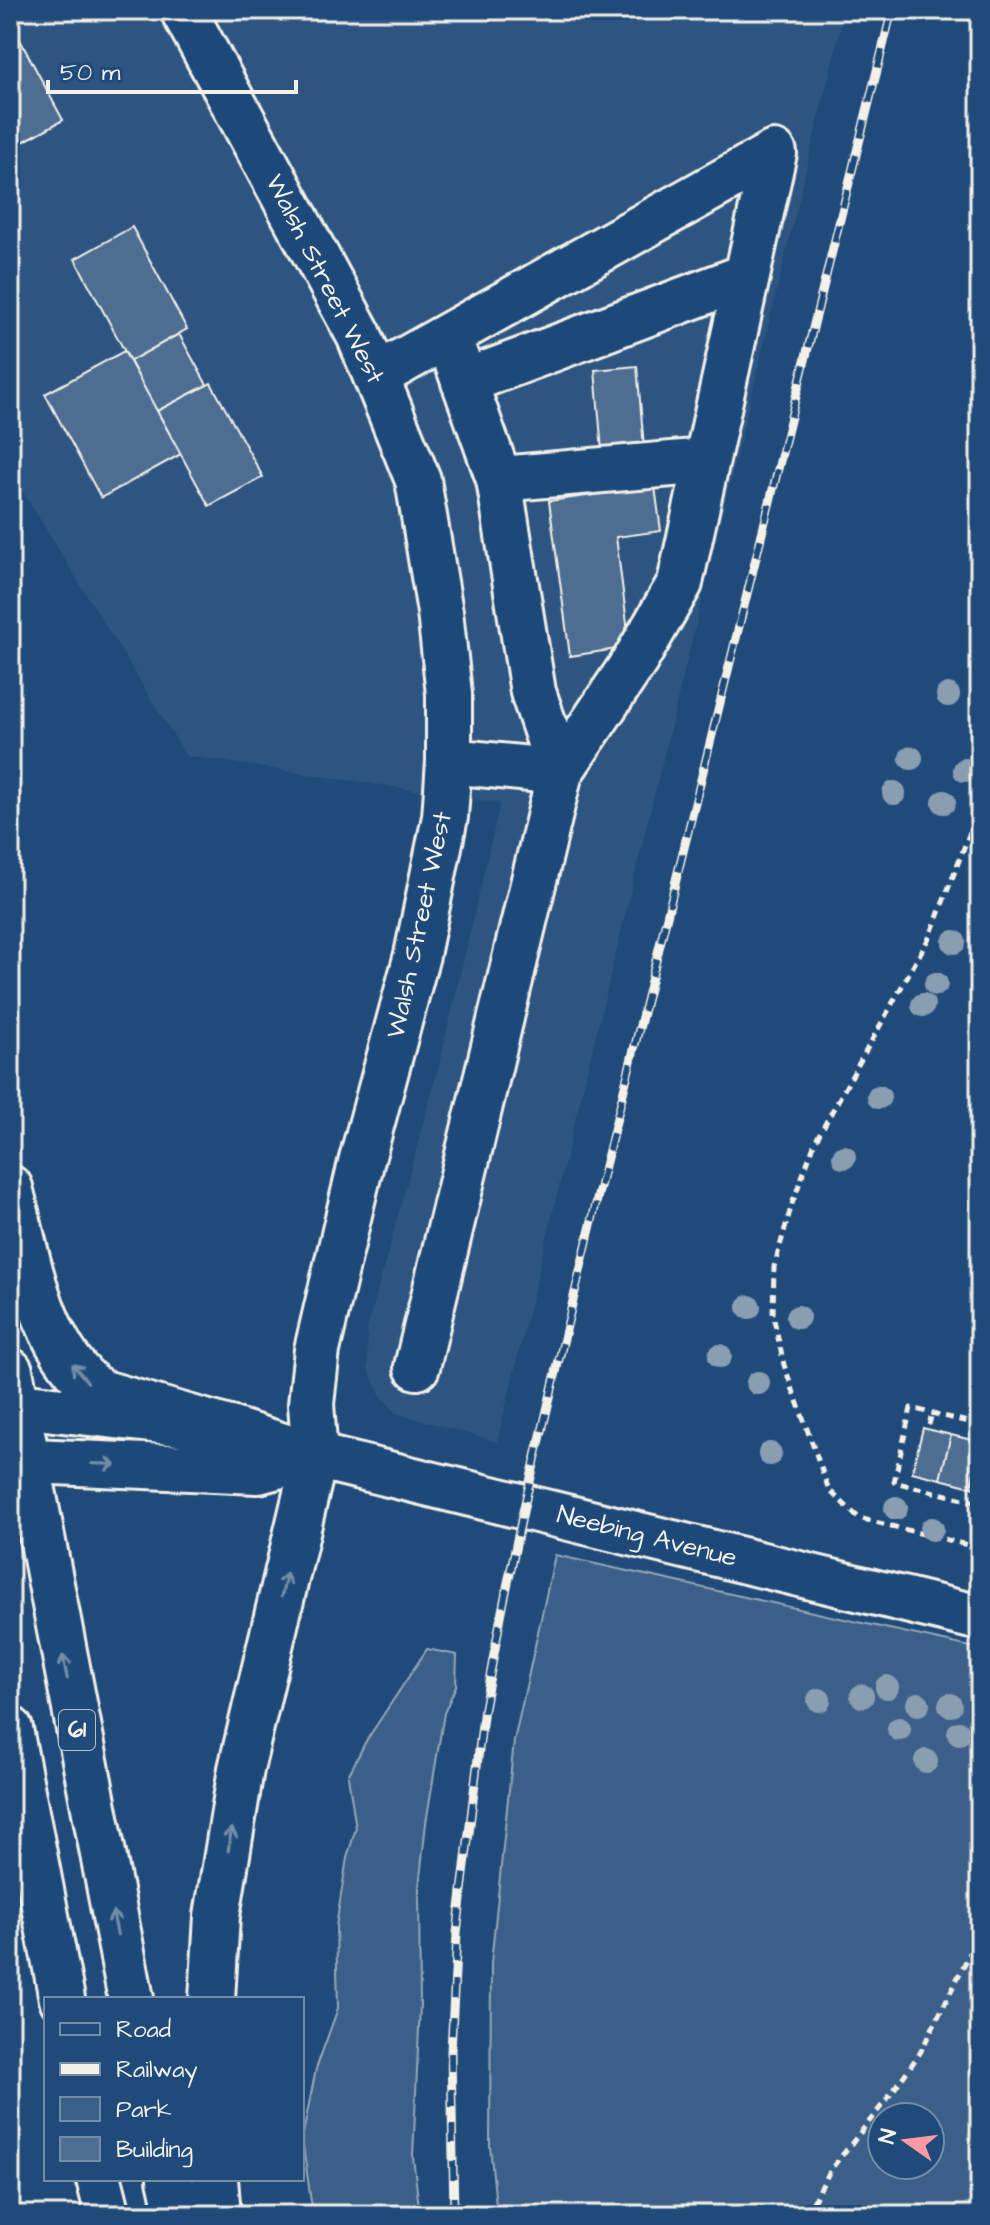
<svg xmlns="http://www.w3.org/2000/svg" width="990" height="2225" viewBox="0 0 990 2225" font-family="'Architects Daughter',sans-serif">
	<rect width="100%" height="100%" fill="#1f4a7a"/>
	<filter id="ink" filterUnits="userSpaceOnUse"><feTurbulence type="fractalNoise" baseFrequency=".0125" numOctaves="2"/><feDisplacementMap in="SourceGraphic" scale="16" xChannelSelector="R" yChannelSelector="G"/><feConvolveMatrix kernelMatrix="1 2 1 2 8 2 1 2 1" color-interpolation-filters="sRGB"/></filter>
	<g filter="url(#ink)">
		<path fill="#2d5581" d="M 10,10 L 845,10 L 497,1442 L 396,1413 L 381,1396 L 368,1369 L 367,1329 L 439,1065 L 500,803 L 186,756 L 10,471 Z"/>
		<path fill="#3a5f88" stroke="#97a8b8" stroke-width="2" fill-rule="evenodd" d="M 555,1555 L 980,1649 L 980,2215 L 497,2215 L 490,2146 L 491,1963 L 514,1741 ZM 882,2117 L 930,2117 L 930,2165 L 882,2165 Z
			M 427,1649 L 457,1655 L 456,1686 L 444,1713 L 426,1823 L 419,1887 L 420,2006 L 413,2157 L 420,2215 L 313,2215 L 302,2139 L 316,2069 L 338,2008 L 336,1926 L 347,1858 L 356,1828 L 348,1776 L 366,1741 Z"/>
		<path fill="#4d6e92" stroke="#f4f1e8" stroke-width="2" d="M 11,23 L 63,120 L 10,149 L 10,24 Z
			M 132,227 L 187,329 L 130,361 L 75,259 Z
			M 179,334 L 207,385 L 157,411 L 130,361 Z
			M 124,351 L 181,454 L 101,498 L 45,394 Z
			M 637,366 L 644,447 L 602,451 L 595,370 Z
			M 211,383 L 263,477 L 209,506 L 157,411 Z
			M 655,487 L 661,531 L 616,537 L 630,647 L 570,656 L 549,501 Z
			M 923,1428 L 951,1435 L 940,1479 L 912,1472 Z
			M 951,1435 L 980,1442 L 971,1487 L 940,1479 Z
			M 980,1449 L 980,1489 L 971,1487 Z"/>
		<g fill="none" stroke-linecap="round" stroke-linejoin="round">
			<g stroke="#f4f1e8" stroke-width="50">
				<path id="minor" d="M 183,10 L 359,335 L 418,480 L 440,612 L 449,694 L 449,761 L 445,817 L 417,955 L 361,1163 L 317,1350 L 311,1404 L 315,1456
					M 448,336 L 499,479 L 533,692 L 560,772 L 449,761
					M 376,376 L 774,153 L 680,583 L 636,659 L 560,772 L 417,1367
					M 464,382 L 747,276
					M 499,479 L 706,461"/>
			</g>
			<g stroke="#f4f1e8" stroke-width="50">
				<path id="major" d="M 10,1404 L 229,1429 L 315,1456 L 980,1618
					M 10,1460 L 258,1471 L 315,1456"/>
			</g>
			<g stroke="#f4f1e8" stroke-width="50">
				<path id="highway" d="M 10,1188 C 28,1256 39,1349 100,1392 L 229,1429
					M 10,1371 L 131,1999
					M 10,1729 L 62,1999
					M 212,1999 L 217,1916 L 241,1769 L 315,1456
					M 99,2179 L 108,2215
					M 170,2179 L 178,2215
					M 215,2179 L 218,2215"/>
			</g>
			<path stroke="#f4f1e8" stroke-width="5" stroke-dasharray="8 6" stroke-linecap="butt" d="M 980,806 L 930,936 L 815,1142 L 792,1204 L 774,1267 L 773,1315 L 784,1365 L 829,1490 L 859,1518 L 980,1548
				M 929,1425 L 932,1413
				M 980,1425 L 911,1408 L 894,1482 L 980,1503
				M 806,2215 L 831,2169 L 888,2098 L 920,2053 L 980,1933"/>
			<use href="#minor" stroke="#1f4a7a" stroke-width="44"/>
			<use href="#major" stroke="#1f4a7a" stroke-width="44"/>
			<use href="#highway" stroke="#1f4a7a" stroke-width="44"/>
			<g stroke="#f4f1e8" stroke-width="9">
				<path id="rail" d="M 454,2215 L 451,2051 L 457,1933 L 484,1708 L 502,1611 L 524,1507 L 604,1170 L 892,10"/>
			</g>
			<use href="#rail" stroke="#1f4a7a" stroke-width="6" stroke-dasharray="18" stroke-linecap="butt"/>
		</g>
		<g fill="#8a9eb1">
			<circle cx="948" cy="695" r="12"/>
			<circle cx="911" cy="758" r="12"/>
			<circle cx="965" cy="770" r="12"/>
			<circle cx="894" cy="793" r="12"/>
			<circle cx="944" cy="802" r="12"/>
			<circle cx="954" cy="942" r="12"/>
			<circle cx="936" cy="984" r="12"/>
			<circle cx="923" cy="1005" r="12"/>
			<circle cx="879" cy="1097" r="12"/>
			<circle cx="844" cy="1157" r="12"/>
			<circle cx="749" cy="1307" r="12"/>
			<circle cx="798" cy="1317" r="12"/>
			<circle cx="720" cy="1356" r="12"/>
			<circle cx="758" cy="1383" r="12"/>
			<circle cx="770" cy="1454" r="12"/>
			<circle cx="896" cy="1508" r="12"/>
			<circle cx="932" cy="1529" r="12"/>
			<circle cx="887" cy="1687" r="12"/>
			<circle cx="862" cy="1696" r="12"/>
			<circle cx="819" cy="1700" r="12"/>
			<circle cx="918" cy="1704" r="12"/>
			<circle cx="950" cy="1705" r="12"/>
			<circle cx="899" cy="1729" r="12"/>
			<circle cx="959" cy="1733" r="12"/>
			<circle cx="926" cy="1761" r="12"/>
		</g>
		<defs><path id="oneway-shaft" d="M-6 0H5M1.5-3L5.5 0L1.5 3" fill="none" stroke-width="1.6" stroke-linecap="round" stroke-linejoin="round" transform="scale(2)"/></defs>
		<g stroke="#748da6">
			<use href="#oneway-shaft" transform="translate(80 1373) rotate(-130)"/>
			<use href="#oneway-shaft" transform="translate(104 1464) rotate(2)"/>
			<use href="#oneway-shaft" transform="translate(284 1585) rotate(-77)"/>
			<use href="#oneway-shaft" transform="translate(65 1667) rotate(-101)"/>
			<use href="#oneway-shaft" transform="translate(230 1839) rotate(-81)"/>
			<use href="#oneway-shaft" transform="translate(115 1923) rotate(-101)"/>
		</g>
	</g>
	<g text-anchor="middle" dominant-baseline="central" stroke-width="6" stroke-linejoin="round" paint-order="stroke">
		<rect fill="#1f4a7a" stroke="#b4bfc7" stroke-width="2" x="59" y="1710" width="36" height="40" rx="6"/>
		<g font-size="24" font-weight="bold" fill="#f4f1e8">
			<text x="77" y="1730">61</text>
		</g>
		<g font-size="26" fill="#f4f1e8" stroke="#1f4a7a">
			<text transform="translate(325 279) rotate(63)">Walsh Street West</text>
			<text transform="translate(419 925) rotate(-78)">Walsh Street West</text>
			<text transform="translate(647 1536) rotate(14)">Neebing Avenue</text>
		</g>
	</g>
	<rect width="990" height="2225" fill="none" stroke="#1f4a7a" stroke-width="40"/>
	<rect x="20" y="20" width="950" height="2185" fill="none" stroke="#f4f1e8" stroke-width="3" filter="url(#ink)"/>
	<rect x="44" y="1997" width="260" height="184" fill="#1f4a7a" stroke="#748da6" stroke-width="2"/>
	<rect x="60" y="2023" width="40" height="12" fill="#1f4a7a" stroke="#748da6" stroke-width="2"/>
	<text x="116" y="2037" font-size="24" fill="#f4f1e8">Road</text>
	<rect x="60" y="2063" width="40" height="12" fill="#f4f1e8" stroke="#748da6" stroke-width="2"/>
	<text x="116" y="2077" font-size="24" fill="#f4f1e8">Railway</text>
	<rect x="60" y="2097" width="40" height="24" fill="#3a5f88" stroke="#748da6" stroke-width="2"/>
	<text x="116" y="2117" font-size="24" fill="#f4f1e8">Park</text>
	<rect x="60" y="2137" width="40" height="24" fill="#4d6e92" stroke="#748da6" stroke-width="2"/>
	<text x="116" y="2157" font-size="24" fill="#f4f1e8">Building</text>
	<g transform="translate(906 2141) rotate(284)"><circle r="38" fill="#1f4a7a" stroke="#748da6" stroke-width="2"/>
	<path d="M0-6L14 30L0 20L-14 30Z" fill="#ff9aa2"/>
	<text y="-12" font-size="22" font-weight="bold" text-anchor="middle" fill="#f4f1e8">N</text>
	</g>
	<path d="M48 80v12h248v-12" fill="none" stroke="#f4f1e8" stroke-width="4"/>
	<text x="60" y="80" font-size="24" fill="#f4f1e8" stroke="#1f4a7a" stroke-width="6" paint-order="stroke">50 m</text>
</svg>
